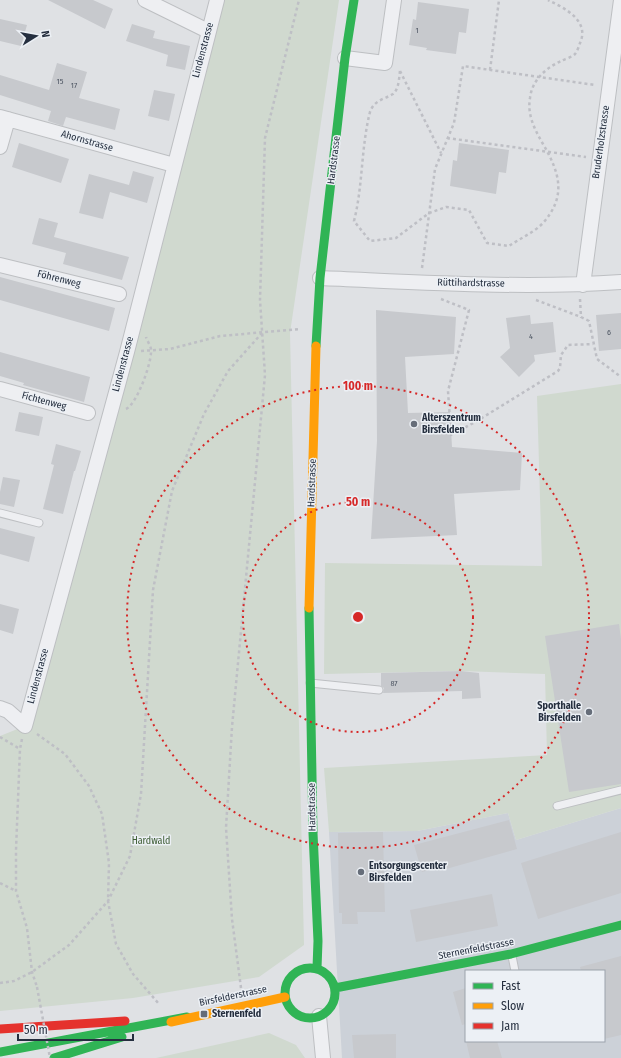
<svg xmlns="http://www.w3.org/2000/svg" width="621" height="1058" viewBox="0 0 621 1058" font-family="'Fira Sans Condensed',sans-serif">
	<rect width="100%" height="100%" fill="#dfe1e4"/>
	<path fill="#ccd1d8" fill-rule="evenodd" d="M 621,808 L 621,1058 L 342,1058 L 329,832 L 417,831 L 508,813 L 516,840 ZM 466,971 L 604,971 L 604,1041 L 466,1041 Z"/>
	<path fill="#d0d9cf" d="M 217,0 L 339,0 L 290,333 L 304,945 L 259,977 L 133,998 L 0,1011 L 0,736 L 25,726 Z
		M 621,384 L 621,808 L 516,840 L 508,813 L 417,831 L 329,832 L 324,768 L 547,755 L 545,674 L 461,671 L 324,674 L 325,563 L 542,566 L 537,396 Z
		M 269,1033 L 296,1045 L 305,1058 L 156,1058 Z"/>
	<path fill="#c7c9cd" d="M 48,0 L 93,0 L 113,9 L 105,29 Z
		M 418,2 L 469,9 L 466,33 L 459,32 L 456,54 L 426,50 L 427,48 L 409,45 L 413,19 L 416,20 Z
		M 0,19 L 27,25 L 21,46 L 0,41 Z
		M 132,24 L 155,31 L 153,38 L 190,46 L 185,70 L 166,66 L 168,55 L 126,41 Z
		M 57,63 L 87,72 L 79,98 L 120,109 L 115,130 L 66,117 L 63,126 L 48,121 L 51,111 L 0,95 L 0,75 L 49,90 Z
		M 154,90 L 175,94 L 169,121 L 148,116 Z
		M 19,143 L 69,159 L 61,183 L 12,167 Z
		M 459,143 L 509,150 L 506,173 L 499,172 L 496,194 L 450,186 L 453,160 L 457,161 Z
		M 133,171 L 154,177 L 147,203 L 110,192 L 103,219 L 79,213 L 89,174 L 129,185 Z
		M 39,218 L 58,223 L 54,237 L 129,257 L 122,280 L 63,264 L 66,253 L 32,244 Z
		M 0,277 L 115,308 L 109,331 L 0,300 Z
		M 376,310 L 456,317 L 454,354 L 405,357 L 408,413 L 450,412 L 452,447 L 522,453 L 520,490 L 454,494 L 457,535 L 371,539 L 377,441 Z
		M 621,313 L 621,349 L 599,351 L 596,315 Z
		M 530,315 L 531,324 L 553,322 L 556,352 L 534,355 L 535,361 L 519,377 L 500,357 L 510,348 L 506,318 Z
		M 0,352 L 90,377 L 84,402 L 23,385 L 24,383 L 0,376 Z
		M 19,412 L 43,417 L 39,436 L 15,431 Z
		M 56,444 L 81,451 L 75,471 L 74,471 L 63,514 L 43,509 L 54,465 L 51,464 Z
		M 3,477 L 20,480 L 14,507 L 0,504 L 0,492 Z
		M 0,528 L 35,537 L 29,562 L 0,554 Z
		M 0,604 L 19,609 L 13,634 L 0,630 Z
		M 619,624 L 621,639 L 621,784 L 569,792 L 545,636 Z
		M 461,671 L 479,673 L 481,698 L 462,699 L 462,691 L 383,693 L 384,688 L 381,686 L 381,673 Z
		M 509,820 L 517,849 L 446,869 L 441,867 L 422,872 L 414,845 Z
		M 383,832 L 385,912 L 357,912 L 358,924 L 342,924 L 342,913 L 339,913 L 338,833 Z
		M 621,832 L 621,893 L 538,919 L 521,863 Z
		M 492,894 L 498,926 L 416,942 L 410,910 Z
		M 621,956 L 621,1035 L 604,1039 L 604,971 L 581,971 L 580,967 Z
		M 466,988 L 466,1024 L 462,1025 L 453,992 Z
		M 396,1034 L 396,1058 L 354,1058 L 352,1035 Z
		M 466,1041 L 497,1041 L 502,1058 L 470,1058 Z"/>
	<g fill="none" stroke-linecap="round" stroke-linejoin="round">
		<g stroke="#bdbfc2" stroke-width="9">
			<path id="lane" d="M 0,513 L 39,523
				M 310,683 L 379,690
				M 557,806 L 621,790
				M 512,956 L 515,971"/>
		</g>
		<g stroke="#bdbfc2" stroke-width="16">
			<path id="street" d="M 145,0 L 208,31
				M 345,58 L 385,63 L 394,0
				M 0,117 L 174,165
				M 0,147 L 8,119
				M 0,265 L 119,294
				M 320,278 C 418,282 523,289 621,282
				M 583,285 L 621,0
				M 0,389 L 88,413
				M 0,708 L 8,711 L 25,726 L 127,352 L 217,0
				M 319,1016 L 323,1058"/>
		</g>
		<path stroke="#bebfc5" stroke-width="2.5" stroke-dasharray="3 3" stroke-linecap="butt" d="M 490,70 L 499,0
			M 400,71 C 399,78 399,89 393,94 C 385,99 374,100 370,112 C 361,147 363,186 354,221 L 370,241 L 396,238 L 429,213 L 446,207 L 469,210 L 487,243 L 509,246 C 519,239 533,233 542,224 C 567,197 560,173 543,144 C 535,130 527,115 530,98 C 532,80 546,68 561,61 C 565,59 572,57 575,54 C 577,52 579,46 580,43 C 590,21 565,8 548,0
			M 400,71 L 441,153
			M 447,138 L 586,157
			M 422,268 L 435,169 L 454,123 L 463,66 L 595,85
			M 441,299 L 469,310 L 448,391 L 451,435 L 477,421 L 558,371 L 560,368 L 561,355 L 568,345 L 593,344
			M 580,299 L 581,317 L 589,321 L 597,359 L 621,377
			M 536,300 L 581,317
			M 141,351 L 170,349 L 220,336 L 300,329
			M 126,409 C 137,404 151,364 151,352 C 152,347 147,341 146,337
			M 37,734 L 65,754 L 89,786 L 102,814 L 109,863 L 108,901 L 116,944 L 133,974 L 159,1004
			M 0,737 L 20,749
			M 22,739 L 20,749 L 16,850 L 16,891 L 27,928 L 32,972 L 37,987
			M 0,883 L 16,891
			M 0,983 L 14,981 L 32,972 L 69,945 L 108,901 L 130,856 L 141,794 L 153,590 L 172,491 L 204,414 L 228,371 L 262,333
			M 241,988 L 232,919 L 226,828 L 232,727 L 265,375 L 260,300 L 265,138 L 299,0"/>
		<use href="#lane" stroke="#eeeff2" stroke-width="7"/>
		<use href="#street" stroke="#eeeff2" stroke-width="14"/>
		<path stroke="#30b455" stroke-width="9" d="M 316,346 L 320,278 L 345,58 L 354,0
			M 309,608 L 313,833 L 318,941 L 317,968
			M285 993a25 25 0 1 1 50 0a25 25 0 1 1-50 0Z
			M 335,988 L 511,954 L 621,925
			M 0,1052 L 187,1017
			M 54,1058 L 122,1037"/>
		<path stroke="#ff9f0a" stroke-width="9" d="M 309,608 L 316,346
			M 171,1022 L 285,997"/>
		<path stroke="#e5322d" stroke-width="9" d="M 0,1029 L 125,1021"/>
		<path stroke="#bebfc5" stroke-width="2.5" stroke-dasharray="3 3" stroke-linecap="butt" d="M 37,987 L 50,1058"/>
	</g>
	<g fill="none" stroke="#d62828" stroke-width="2" stroke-dasharray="2 4">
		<circle cx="358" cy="617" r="115"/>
		<circle cx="358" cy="617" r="231"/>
	</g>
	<g fill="#666d79" stroke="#ecf0f5" stroke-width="1.5">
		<circle cx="414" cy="424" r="4"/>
		<circle cx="589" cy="712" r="4"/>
		<circle cx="361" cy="872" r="4"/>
		<rect x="200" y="1010" width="8" height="8" rx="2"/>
	</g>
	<g text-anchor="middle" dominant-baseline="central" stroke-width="3" stroke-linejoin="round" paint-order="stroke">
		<g font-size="8" fill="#4e5663">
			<text x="417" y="30">1</text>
			<text x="60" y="81">15</text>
			<text x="74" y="85">17</text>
			<text x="609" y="332">6</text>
			<text x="531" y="336">4</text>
			<text x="394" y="683">87</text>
		</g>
		<g font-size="10" fill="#252f3f" stroke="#ecf0f5">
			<text transform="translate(203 50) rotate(-75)">Lindenstrasse</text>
			<text transform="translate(87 141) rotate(16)">Ahornstrasse</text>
			<text transform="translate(601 142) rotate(-82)">Bruderholzstrasse</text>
			<text transform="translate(334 160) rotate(-83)">Hardstrasse</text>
			<text transform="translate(59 279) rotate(14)">Föhrenweg</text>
			<text transform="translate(471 283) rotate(1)">Rüttihardstrasse</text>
			<text transform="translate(123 364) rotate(-75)">Lindenstrasse</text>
			<text transform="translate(44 401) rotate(15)">Fichtenweg</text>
			<text transform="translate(312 483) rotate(-88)">Hardstrasse</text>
			<text transform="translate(38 676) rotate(-75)">Lindenstrasse</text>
			<text transform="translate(312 807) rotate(-91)">Hardstrasse</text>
			<text transform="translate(476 949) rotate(-11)">Sternenfeldstrasse</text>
			<text transform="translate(233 996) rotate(-12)">Birsfelderstrasse</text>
		</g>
		<g font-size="10" font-weight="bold" fill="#252f3f" stroke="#ecf0f5" text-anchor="start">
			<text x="422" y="418">Alterszentrum<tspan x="422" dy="12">Birsfelden</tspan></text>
			<text x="581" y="706" text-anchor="end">Sporthalle<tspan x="581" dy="12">Birsfelden</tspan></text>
			<text x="369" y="866">Entsorgungscenter<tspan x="369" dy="12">Birsfelden</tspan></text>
			<text x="212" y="1014">Sternenfeld</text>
		</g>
		<g font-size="10" fill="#3b5b31" stroke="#ecf0f5">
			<text x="151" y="841">Hardwald</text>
		</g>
	</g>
	<circle cx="358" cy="617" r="6" fill="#d62828" stroke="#ecf0f5" stroke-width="2"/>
	<g font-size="12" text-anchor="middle" font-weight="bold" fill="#d62828" stroke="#ecf0f5" stroke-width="3" stroke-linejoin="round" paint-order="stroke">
		<text x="358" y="390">100 m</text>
		<text x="358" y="506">50 m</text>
	</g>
	<rect x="465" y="970" width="140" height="72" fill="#ecf0f5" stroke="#9ca3ac"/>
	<rect x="473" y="983" width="20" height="6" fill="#30b455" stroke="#9ca3ac"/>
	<text x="501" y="990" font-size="12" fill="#252f3f">Fast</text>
	<rect x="473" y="1003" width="20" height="6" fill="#ff9f0a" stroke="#9ca3ac"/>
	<text x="501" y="1010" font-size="12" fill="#252f3f">Slow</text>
	<rect x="473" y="1023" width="20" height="6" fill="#e5322d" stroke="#9ca3ac"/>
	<text x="501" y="1030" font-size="12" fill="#252f3f">Jam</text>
	<g transform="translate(36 36) rotate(79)" stroke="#ecf0f5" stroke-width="3" paint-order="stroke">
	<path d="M0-3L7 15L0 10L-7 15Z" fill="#252f3f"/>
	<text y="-6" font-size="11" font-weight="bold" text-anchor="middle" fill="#252f3f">N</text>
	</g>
	<path d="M18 1034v6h115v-6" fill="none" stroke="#252f3f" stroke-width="2"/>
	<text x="24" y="1034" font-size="12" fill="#252f3f" stroke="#ecf0f5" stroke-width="3" paint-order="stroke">50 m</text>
</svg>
